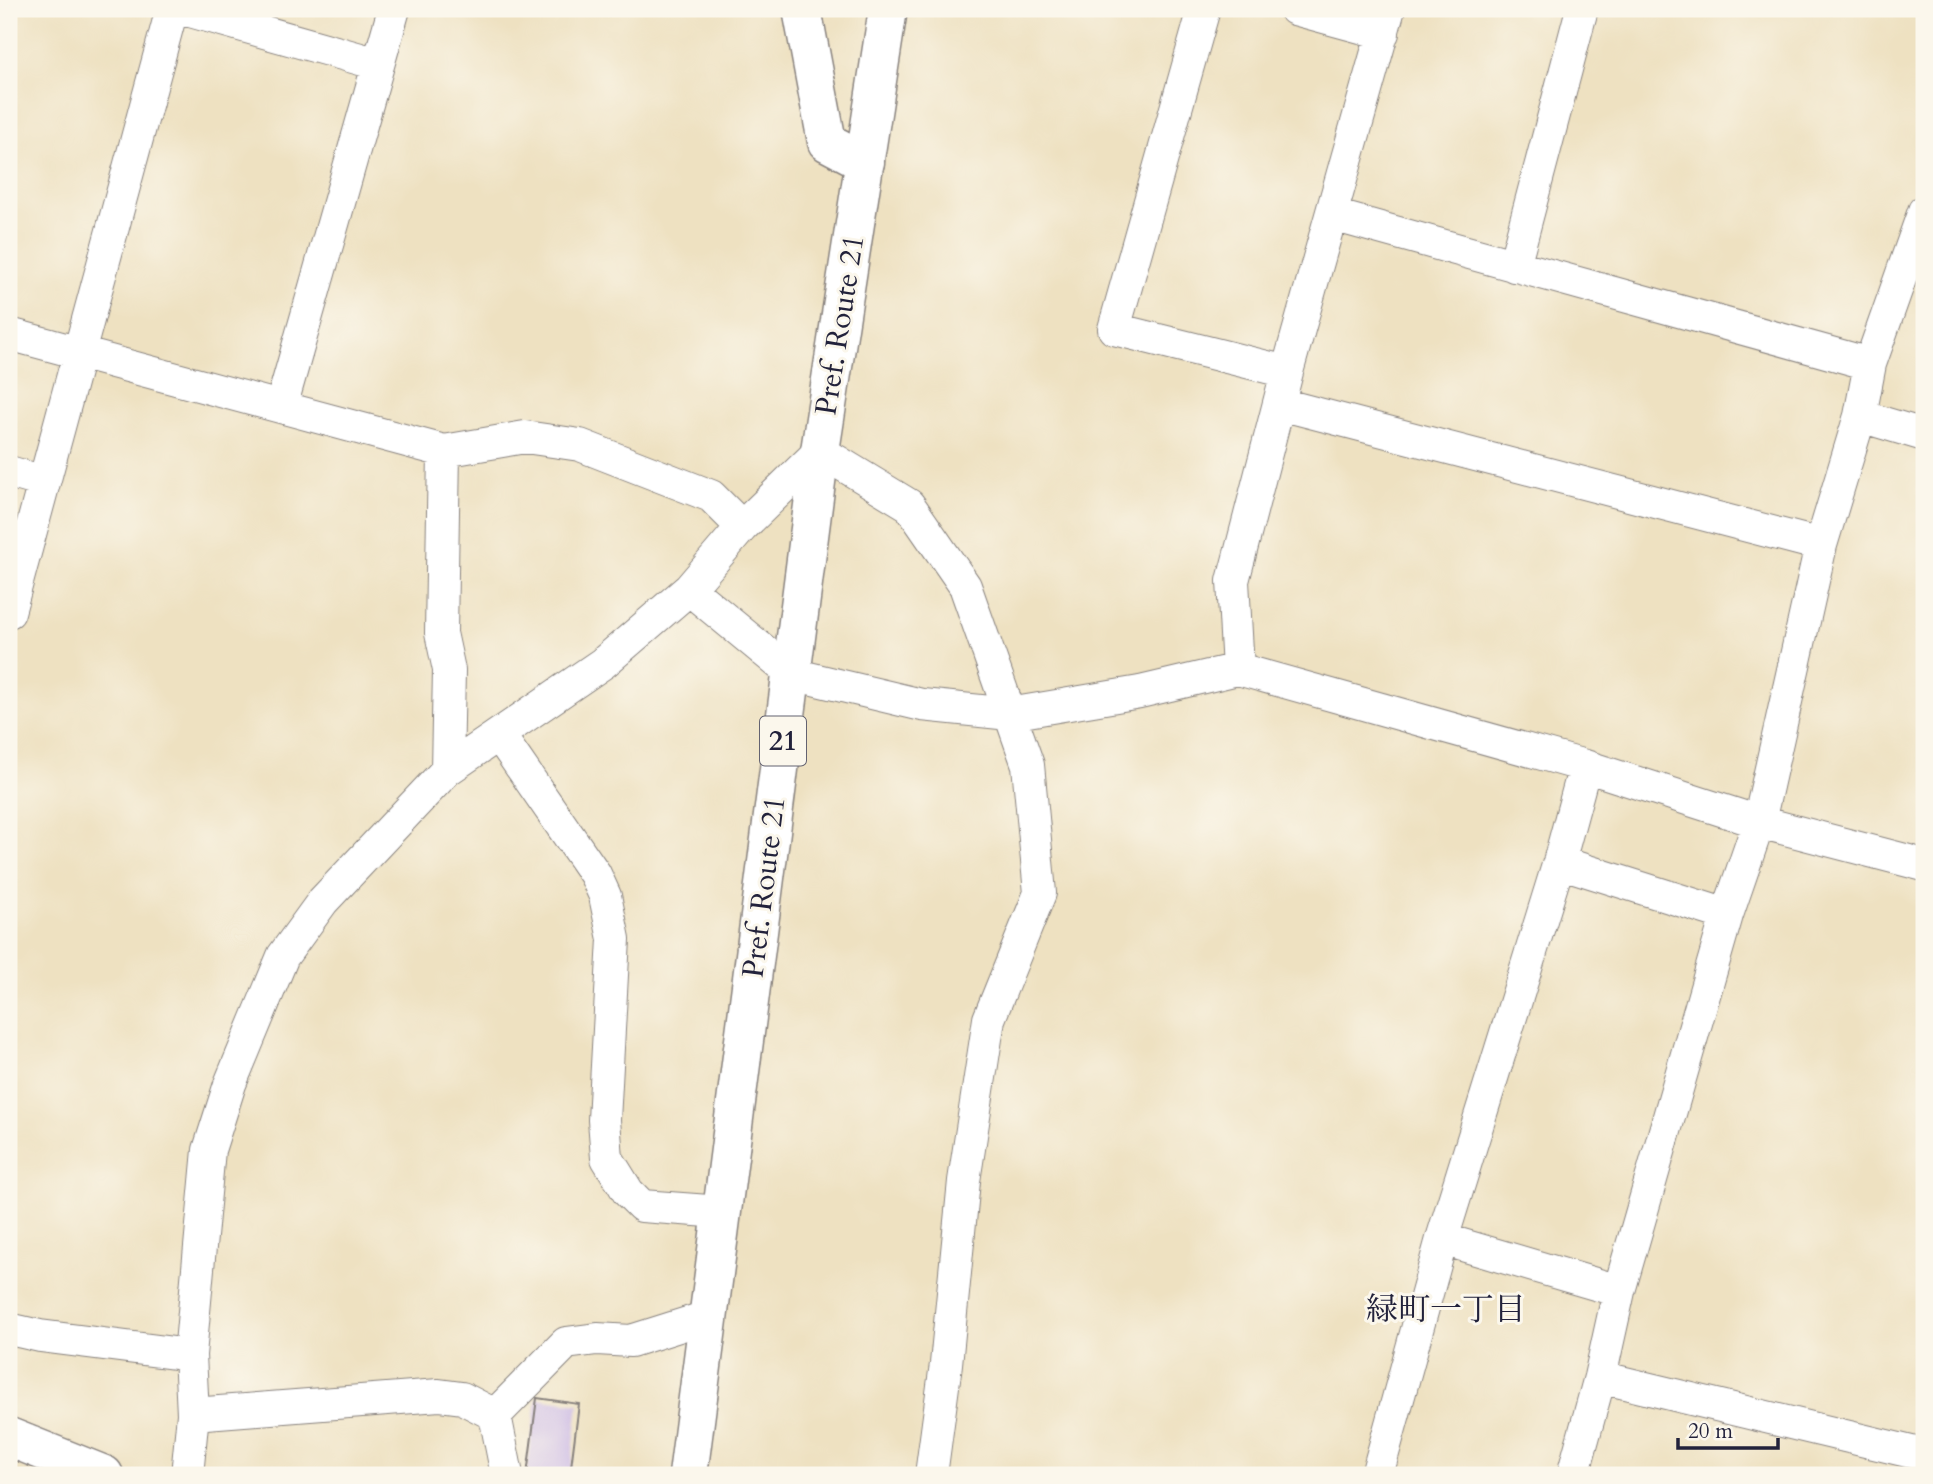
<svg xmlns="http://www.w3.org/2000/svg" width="1933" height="1484" viewBox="0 0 1933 1484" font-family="Cardo,'Noto Serif JP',serif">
	<rect width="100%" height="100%" fill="#fbf7ec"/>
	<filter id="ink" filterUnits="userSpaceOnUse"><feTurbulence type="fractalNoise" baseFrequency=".0143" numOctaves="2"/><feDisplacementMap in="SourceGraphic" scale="14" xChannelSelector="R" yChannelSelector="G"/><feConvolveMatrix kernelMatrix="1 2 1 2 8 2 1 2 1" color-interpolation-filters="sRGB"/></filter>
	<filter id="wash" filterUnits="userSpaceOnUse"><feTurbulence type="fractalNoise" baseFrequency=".00686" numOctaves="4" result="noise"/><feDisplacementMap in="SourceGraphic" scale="28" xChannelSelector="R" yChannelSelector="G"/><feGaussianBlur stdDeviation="1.57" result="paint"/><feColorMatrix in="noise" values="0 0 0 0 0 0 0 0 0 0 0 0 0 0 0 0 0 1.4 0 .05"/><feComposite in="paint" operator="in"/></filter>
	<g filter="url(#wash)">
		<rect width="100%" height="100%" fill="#eee1c1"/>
		<g id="blocks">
			<path fill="#c6b2e3" d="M 537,1398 L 579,1404 L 570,1475 L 527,1475 Z"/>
		</g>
	</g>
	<g filter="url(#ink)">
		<use href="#blocks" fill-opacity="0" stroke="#88827e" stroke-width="2"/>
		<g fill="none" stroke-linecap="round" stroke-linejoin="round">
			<g stroke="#88827e" stroke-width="34">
				<path id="minor" d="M 183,9 L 378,64
					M 1204,9 L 1114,329 L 1287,372
					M 1295,9 L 1383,33
					M 1333,215 L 1870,364
					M 1514,266 L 1582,9
					M 9,334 L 444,451 L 525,437 L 580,445 L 711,496 L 742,527
					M 1280,404 L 1821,545
					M 281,407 L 394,9
					M 1860,416 L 1924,435
					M 444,451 L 441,633 L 449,670 L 447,770
					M 9,472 L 44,482
					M 689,589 L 792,674 L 922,705 L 1010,714 L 1140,692 L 1238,669 L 1585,766 L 1759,822 L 1924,865
					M 9,612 L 172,9
					M 1238,669 L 1233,581 L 1287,372 L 1389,9
					M 499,735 L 595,874 L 605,896 L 614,939 L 604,1120 L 607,1158 L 628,1192 L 642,1206 L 722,1212
					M 1559,862 L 1727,915
					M 1442,1239 L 1619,1291
					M 9,1329 L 40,1336 L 190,1355
					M 1600,1377 L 1924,1455
					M 193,1414 L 439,1395 L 462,1398 L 495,1415 L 507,1475
					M 495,1415 L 566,1343 L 597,1339 L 631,1341 L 710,1316
					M 187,1475 L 193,1414 L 190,1355 L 209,1150 L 230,1084 L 283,956 L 323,901 L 447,770 L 603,663 L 689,589 L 742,527 L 820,451 L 909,505 L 965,586 L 1028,765 L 1040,893 L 989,1019 L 964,1181 L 946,1364 L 931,1475
					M 1377,1475 L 1442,1239 L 1559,862 L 1585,766
					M 1573,1475 L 1600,1377 L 1619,1291 L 1727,915 L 1759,822 L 1821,545 L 1860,416 L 1870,364 L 1924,211"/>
			</g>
			<g stroke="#88827e" stroke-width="41">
				<path id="tertiary" d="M 802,9 L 827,142 L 865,162
					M 9,1437 L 104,1475"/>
			</g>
			<g stroke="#88827e" stroke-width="41">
				<path id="primary" d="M 688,1475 L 820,451 L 888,9"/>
			</g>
			<use href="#minor" stroke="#fff" stroke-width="32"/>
			<use href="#tertiary" stroke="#fff" stroke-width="38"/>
			<use href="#primary" stroke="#fff" stroke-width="38"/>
		</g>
	</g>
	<g text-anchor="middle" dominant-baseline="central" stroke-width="6" stroke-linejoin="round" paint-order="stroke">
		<rect fill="#fbf7ec" stroke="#636270" stroke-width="2" x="760" y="716.5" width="46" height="49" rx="5"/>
		<g font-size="28" font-weight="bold" fill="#22223b">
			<text x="783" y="741">21</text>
		</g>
		<g font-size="30" fill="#22223b" stroke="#fbf7ec">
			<text transform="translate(840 325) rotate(-81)">Pref. Route 21</text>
			<text transform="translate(764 887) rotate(-83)">Pref. Route 21</text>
		</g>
		<g font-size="32" fill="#22223b" stroke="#fbf7ec">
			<text x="1446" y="1310">緑町一丁目</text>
		</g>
	</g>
	<rect width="1933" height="1484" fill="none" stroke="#fbf7ec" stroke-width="35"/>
	<path d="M1678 1438v10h100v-10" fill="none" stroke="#22223b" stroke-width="3.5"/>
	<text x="1688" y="1438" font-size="21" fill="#22223b" stroke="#fbf7ec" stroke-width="5" paint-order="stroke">20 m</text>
</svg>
